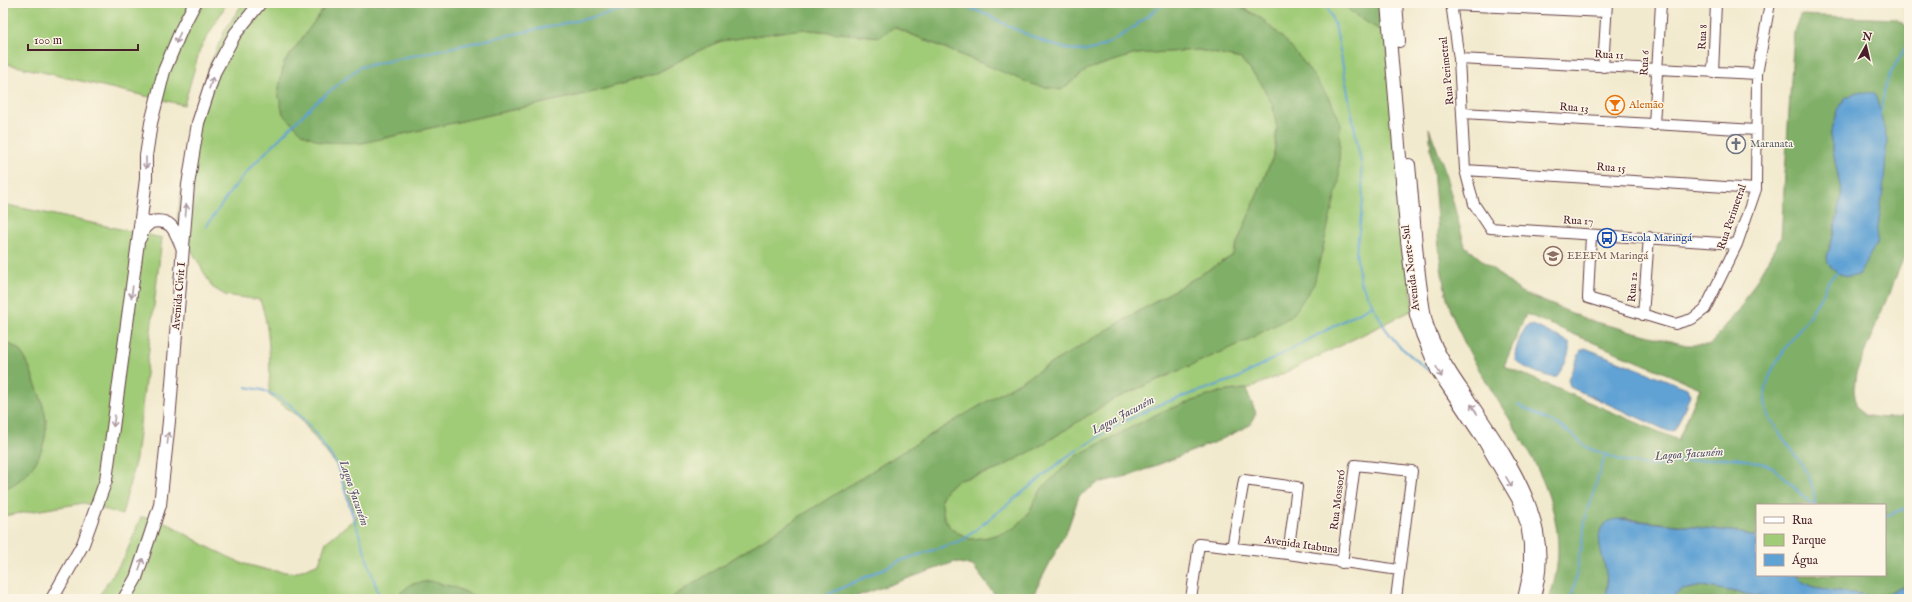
<svg xmlns="http://www.w3.org/2000/svg" width="1912" height="602" viewBox="0 0 1912 602" font-family="'IM FELL English',serif">
	<rect width="100%" height="100%" fill="#fcf5e5"/>
	<filter id="ink" filterUnits="userSpaceOnUse"><feTurbulence type="fractalNoise" baseFrequency=".025" numOctaves="2"/><feDisplacementMap in="SourceGraphic" scale="8" xChannelSelector="R" yChannelSelector="G"/><feConvolveMatrix kernelMatrix="1 2 1 2 8 2 1 2 1" color-interpolation-filters="sRGB"/></filter>
	<filter id="wash" filterUnits="userSpaceOnUse"><feTurbulence type="fractalNoise" baseFrequency=".012" numOctaves="4" result="noise"/><feDisplacementMap in="SourceGraphic" scale="16" xChannelSelector="R" yChannelSelector="G"/><feGaussianBlur stdDeviation="0.9" result="paint"/><feColorMatrix in="noise" values="0 0 0 0 0 0 0 0 0 0 0 0 0 0 0 0 0 1.4 0 .05"/><feComposite in="paint" operator="in"/></filter>
	<g filter="url(#wash)">
		<rect width="100%" height="100%" fill="#f2eace"/>
		<path fill="#a0cb77" stroke="#757551" d="M 3,3 L 227,3 L 200,49 L 184,105 L 3,63 Z
			M 243,3 L 328,3 L 284,63 L 278,93 L 283,114 L 303,134 L 362,143 L 594,92 L 655,74 L 698,51 L 721,41 L 801,29 L 880,37 L 893,27 L 978,62 L 1061,90 L 1088,69 L 1136,54 L 1199,50 L 1241,59 L 1261,83 L 1273,106 L 1277,128 L 1274,154 L 1232,256 L 907,449 L 669,599 L 481,599 L 454,587 L 398,595 L 398,599 L 97,599 L 125,556 L 141,517 L 162,520 L 206,546 L 241,563 L 268,570 L 294,573 L 319,563 L 326,542 L 357,517 L 337,466 L 298,416 L 269,395 C 270,364 271,330 260,300 L 225,295 L 212,287 L 177,224 L 183,176 L 196,110 L 209,67 L 225,30 Z
			M 1233,3 L 1343,3 L 1352,13 L 1386,34 L 1413,310 L 1278,376 L 1250,388 L 1220,392 L 1163,411 L 1076,456 L 1042,488 L 1027,515 L 1016,527 L 1006,532 L 984,538 L 970,539 L 951,529 L 944,517 L 941,499 L 946,490 L 956,481 L 996,470 L 1037,448 L 1112,400 L 1244,342 L 1322,253 L 1328,223 L 1313,78 C 1299,56 1283,36 1263,20 C 1254,13 1243,8 1233,3 Z
			M 3,204 L 162,238 L 136,458 L 122,515 L 84,503 L 3,516 L 3,489 C 29,480 45,454 46,428 C 47,414 40,396 35,383 C 31,371 27,359 19,350 C 15,346 8,344 3,341 Z"/>
		<path fill="#80af68" stroke="#65674a" fill-rule="evenodd" d="M 328,3 L 1233,3 L 1262,19 L 1282,37 L 1302,60 L 1331,101 L 1340,121 L 1339,181 L 1314,284 L 1292,316 L 1244,342 L 1112,400 L 1037,448 L 996,470 L 956,481 L 946,490 L 941,499 L 944,517 L 951,529 L 970,539 L 984,538 L 1006,532 L 1016,527 L 1027,515 L 1042,488 L 1076,456 L 1163,411 L 1220,392 L 1246,389 L 1256,413 L 1250,425 L 1218,441 L 1132,475 L 1098,483 L 1079,496 L 1068,528 L 1031,599 L 998,599 L 973,566 L 955,562 L 849,599 L 669,599 L 907,449 L 1232,256 L 1274,154 L 1277,128 L 1273,106 L 1261,83 L 1241,59 L 1199,50 L 1136,54 L 1088,69 L 1061,90 L 1034,85 L 894,27 L 880,37 L 801,29 L 721,41 L 698,51 L 655,74 L 594,92 L 362,143 L 322,142 L 303,134 L 283,114 L 278,93 L 284,63 Z
			M 1343,3 L 1383,3 L 1386,34 L 1352,13 Z
			M 1800,15 L 1896,19 L 1909,28 L 1909,252 L 1902,262 L 1856,373 L 1854,390 L 1856,404 L 1863,415 C 1878,418 1895,420 1909,413 L 1909,584 L 1890,593 L 1872,596 L 1814,587 L 1803,582 L 1796,575 L 1885,575 L 1885,505 L 1757,505 L 1757,536 L 1731,531 L 1626,519 C 1587,519 1601,547 1606,571 C 1608,580 1607,590 1606,599 L 1549,599 C 1589,488 1484,407 1451,311 C 1441,281 1439,252 1437,221 C 1435,190 1432,159 1429,128 L 1443,165 L 1465,246 L 1521,292 L 1591,321 L 1686,345 L 1710,345 L 1741,307 L 1781,237 L 1794,31 ZM 1838,110 L 1849,277 L 1838,273 L 1829,264 L 1827,257 L 1834,232 L 1842,196 L 1830,136 ZM 1526,314 L 1700,388 L 1678,440 L 1504,366 Z
			M 3,341 C 8,344 15,346 19,350 C 27,359 31,371 35,383 C 40,396 47,414 46,428 C 45,454 29,480 3,489 Z
			M 430,581 L 454,587 L 481,599 L 398,599 L 398,595 L 411,584 Z
			M 1703,586 L 1772,599 L 1669,599 L 1682,590 Z"/>
		<path fill="#60a2d4" stroke="#556080" d="M 1857,92 L 1875,93 L 1887,139 L 1884,183 L 1876,244 L 1859,275 L 1849,277 L 1838,273 L 1828,264 L 1827,257 L 1834,232 L 1842,196 L 1830,136 L 1838,110 L 1845,98 Z
			M 1528,325 L 1533,325 L 1569,342 C 1572,351 1562,371 1556,377 C 1549,379 1519,366 1516,360 C 1512,354 1523,329 1528,325 Z
			M 1585,348 L 1687,388 L 1690,396 L 1675,430 L 1670,432 L 1570,387 L 1568,379 L 1581,350 Z
			M 1619,519 L 1731,531 L 1756,536 L 1757,575 L 1796,575 L 1803,582 L 1814,587 L 1872,596 L 1889,593 L 1909,584 L 1909,599 L 1772,599 L 1703,586 L 1682,590 L 1669,599 L 1606,599 C 1607,591 1608,582 1606,574 C 1604,554 1586,522 1619,519 Z"/>
		<g fill="none" stroke-linecap="round" stroke-linejoin="round">
			<path stroke="#60a2d4" stroke-width="2" d="M 956,3 C 966,7 976,10 985,14 C 1010,26 1066,58 1094,49 C 1120,41 1143,19 1165,3
				M 1326,3 L 1336,29 L 1361,163 L 1363,201 L 1356,253 L 1360,281 L 1385,328 L 1398,345 L 1429,371
				M 1880,115 L 1885,87 L 1889,76 L 1909,41
				M 206,227 L 231,191 L 250,168 L 314,104 L 360,67 L 659,3
				M 246,387 L 262,390 L 276,396 L 289,404 L 312,429 L 336,463 L 380,599
				M 1518,405 L 1562,427 L 1588,448 L 1623,461 L 1654,466 L 1676,462 L 1713,459 L 1734,458 L 1759,462 L 1770,466 L 1782,475 L 1812,505
				M 1815,505 C 1816,472 1786,447 1771,420 C 1750,384 1789,345 1808,317 C 1813,309 1818,302 1823,294 C 1825,289 1827,282 1831,278 C 1833,276 1836,274 1838,272
				M 1885,516 L 1909,507
				M 818,599 L 900,561 L 963,540 L 1068,456 L 1121,423 L 1161,404 L 1238,378 L 1371,306
				M 1571,599 L 1575,583 L 1586,515 L 1605,456"/>
		</g>
	</g>
	<g filter="url(#ink)">
		<g fill="none" stroke-linecap="round" stroke-linejoin="round">
			<g stroke="#633d43" stroke-width="12">
				<path id="minor" d="M 1451,3 L 1459,59 L 1465,170 L 1474,204 L 1490,228 L 1737,244
					M 1451,5 L 1606,12
					M 1459,59 L 1757,74
					M 1603,67 L 1607,3
					M 1713,73 L 1716,3
					M 1463,113 L 1756,130
					M 1654,125 L 1661,3
					M 1465,170 L 1756,189
					M 1591,235 L 1588,298 L 1675,324 L 1692,319 L 1705,309 L 1737,244 L 1756,189 L 1757,74 L 1770,3
					M 1643,315 L 1649,237
					M 1232,548 L 1244,480 L 1297,487 L 1288,554
					M 1342,563 L 1355,465 L 1412,471 L 1396,599
					M 1191,599 L 1199,544 L 1288,554 L 1399,570"/>
			</g>
			<g stroke="#633d43" stroke-width="14">
				<path id="major" d="M 1387,3 L 1407,240 L 1416,315 L 1422,334 L 1437,370 L 1483,439 L 1518,499 L 1527,524 L 1530,544 L 1530,571 L 1524,599
					M 1396,3 L 1399,41
					M 1409,165 C 1413,204 1415,244 1420,283 C 1422,297 1423,311 1427,325 C 1435,350 1450,373 1465,394 C 1504,454 1559,523 1533,599
					M 140,238 L 144,228 L 151,222 C 172,218 175,231 182,247
					M 52,599 L 83,544 L 106,480 L 138,242 L 146,179 L 146,156 L 151,123 L 164,71 L 182,28 L 195,3
					M 124,599 L 136,578 L 160,505 L 169,421 L 188,185 L 198,123 L 215,71 L 235,34 L 260,3"/>
			</g>
			<use href="#minor" stroke="#fff" stroke-width="10"/>
			<use href="#major" stroke="#fff" stroke-width="12"/>
		</g>
		<defs><path id="oneway-shaft" d="M-6 0H5M1.5-3L5.5 0L1.5 3" fill="none" stroke-width="1.6" stroke-linecap="round" stroke-linejoin="round"/></defs>
		<g stroke="#ae9aa0">
			<use href="#oneway-shaft" transform="translate(178 38) rotate(113)"/>
			<use href="#oneway-shaft" transform="translate(211 83) rotate(-72)"/>
			<use href="#oneway-shaft" transform="translate(146 163) rotate(90)"/>
			<use href="#oneway-shaft" transform="translate(186 210) rotate(-85)"/>
			<use href="#oneway-shaft" transform="translate(132 292) rotate(97)"/>
			<use href="#oneway-shaft" transform="translate(1439 372) rotate(62)"/>
			<use href="#oneway-shaft" transform="translate(1474 409) rotate(-123)"/>
			<use href="#oneway-shaft" transform="translate(114 421) rotate(98)"/>
			<use href="#oneway-shaft" transform="translate(168 438) rotate(-84)"/>
			<use href="#oneway-shaft" transform="translate(1509 482) rotate(60)"/>
			<use href="#oneway-shaft" transform="translate(141 564) rotate(-71)"/>
		</g>
	</g>
	<defs>
		<g id="bar-ring" transform="scale(1)"><circle r="9.5" fill="#fcf5e5" stroke="#e8710a" stroke-width="1.5"/><path d="M-6-5H6L.8 .8V4.5H3.5V6h-7V4.5H-.8V.8Z" fill="#e8710a"/></g>
		<g id="church-ring" transform="scale(1)"><circle r="9.5" fill="#fcf5e5" stroke="#6b7280" stroke-width="1.5"/><path d="M-1.2-6h2.4v3.5h3.3v2.4h-3.3V6h-2.4V-.1h-3.3v-2.4h3.3Z" fill="#6b7280"/></g>
		<g id="bus-ring" transform="scale(1)"><circle r="9.5" fill="#fcf5e5" stroke="#1a4fb4" stroke-width="1.5"/><path d="M-5-6H5V4H4V6H2V4H-2V6H-4V4H-5ZM-3.5-4V0h7V-4ZM-3.5 1.2v1.5H-2V1.2ZM2 1.2v1.5H3.5V1.2Z" fill="#1a4fb4"/></g>
		<g id="school-ring" transform="scale(1)"><circle r="9.5" fill="#fcf5e5" stroke="#8d6e63" stroke-width="1.5"/><path d="M0-5L7-2L0 1L-7-2ZM-4 1L0 2.5L4 1V4Q0 6-4 4Z" fill="#8d6e63"/></g>
	</defs>
	<g fill-rule="evenodd">
		<use href="#bar-ring" x="1615" y="105"/>
		<use href="#church-ring" x="1736" y="144"/>
		<use href="#bus-ring" x="1607" y="238"/>
		<use href="#school-ring" x="1553" y="256"/>
	</g>
	<g text-anchor="middle" dominant-baseline="central" stroke-width="3" stroke-linejoin="round" paint-order="stroke">
		<g font-size="11" fill="#4a1f2b" stroke="#fcf5e5">
			<text transform="translate(1703 37) rotate(-87)">Rua 8</text>
			<text transform="translate(1609 55) rotate(3)">Rua 11</text>
			<text transform="translate(1645 63) rotate(-87)">Rua 6</text>
			<text transform="translate(1447 71) rotate(-96)">Rua Perimetral</text>
			<text transform="translate(1574 108) rotate(4)">Rua 13</text>
			<text transform="translate(1611 168) rotate(4)">Rua 15</text>
			<text transform="translate(1732 217) rotate(-71)">Rua Perimetral</text>
			<text transform="translate(1578 221) rotate(3)">Rua 17</text>
			<text transform="translate(1411 268) rotate(-97)">Avenida Norte-Sul</text>
			<text transform="translate(1633 287) rotate(-86)">Rua 12</text>
			<text transform="translate(179 296) rotate(-85)">Avenida Civit I</text>
			<text transform="translate(1338 500) rotate(-83)">Rua Mossoró</text>
			<text transform="translate(1301 545) rotate(8)">Avenida Itabuna</text>
		</g>
		<g font-size="11" fill="#c56008" stroke="#fcf5e5" text-anchor="start">
			<text x="1629" y="105">Alemão</text>
		</g>
		<g font-size="11" fill="#5b616d" stroke="#fcf5e5" text-anchor="start">
			<text x="1750" y="144">Maranata</text>
		</g>
		<g font-size="11" fill="#164399" stroke="#fcf5e5" text-anchor="start">
			<text x="1621" y="238">Escola Maringá</text>
		</g>
		<g font-size="11" fill="#785e54" stroke="#fcf5e5" text-anchor="start">
			<text x="1567" y="256">EEEFM Maringá</text>
		</g>
		<g font-size="12" font-style="italic" fill="#53536f" stroke="#fcf5e5">
			<text transform="translate(1123 415) rotate(-28)">Lagoa Jacuném</text>
			<text transform="translate(1689 454) rotate(-4)">Lagoa Jacuném</text>
			<text transform="translate(354 493) rotate(71)">Lagoa Jacuném</text>
		</g>
	</g>
	<rect width="1912" height="602" fill="none" stroke="#fcf5e5" stroke-width="16"/>
	<rect x="1756" y="504" width="130" height="72" fill="#fcf5e5" stroke="#b59f9b"/>
	<rect x="1764" y="517" width="20" height="6" fill="#ffffff" stroke="#b59f9b"/>
	<text x="1792" y="524" font-size="12" fill="#4a1f2b">Rua</text>
	<rect x="1764" y="534" width="20" height="12" fill="#a0cb77" stroke="#b59f9b"/>
	<text x="1792" y="544" font-size="12" fill="#4a1f2b">Parque</text>
	<rect x="1764" y="554" width="20" height="12" fill="#60a2d4" stroke="#b59f9b"/>
	<text x="1792" y="564" font-size="12" fill="#4a1f2b">Água</text>
	<g transform="translate(1866 46) rotate(8)" stroke="#fcf5e5" stroke-width="3" paint-order="stroke">
	<path d="M0-3L7 15L0 10L-7 15Z" fill="#4a1f2b"/>
	<text y="-6" font-size="11" font-weight="bold" text-anchor="middle" fill="#4a1f2b">N</text>
	</g>
	<path d="M28 44v6h110v-6" fill="none" stroke="#4a1f2b" stroke-width="2"/>
	<text x="34" y="44" font-size="12" fill="#4a1f2b" stroke="#fcf5e5" stroke-width="3" paint-order="stroke">100 m</text>
</svg>
